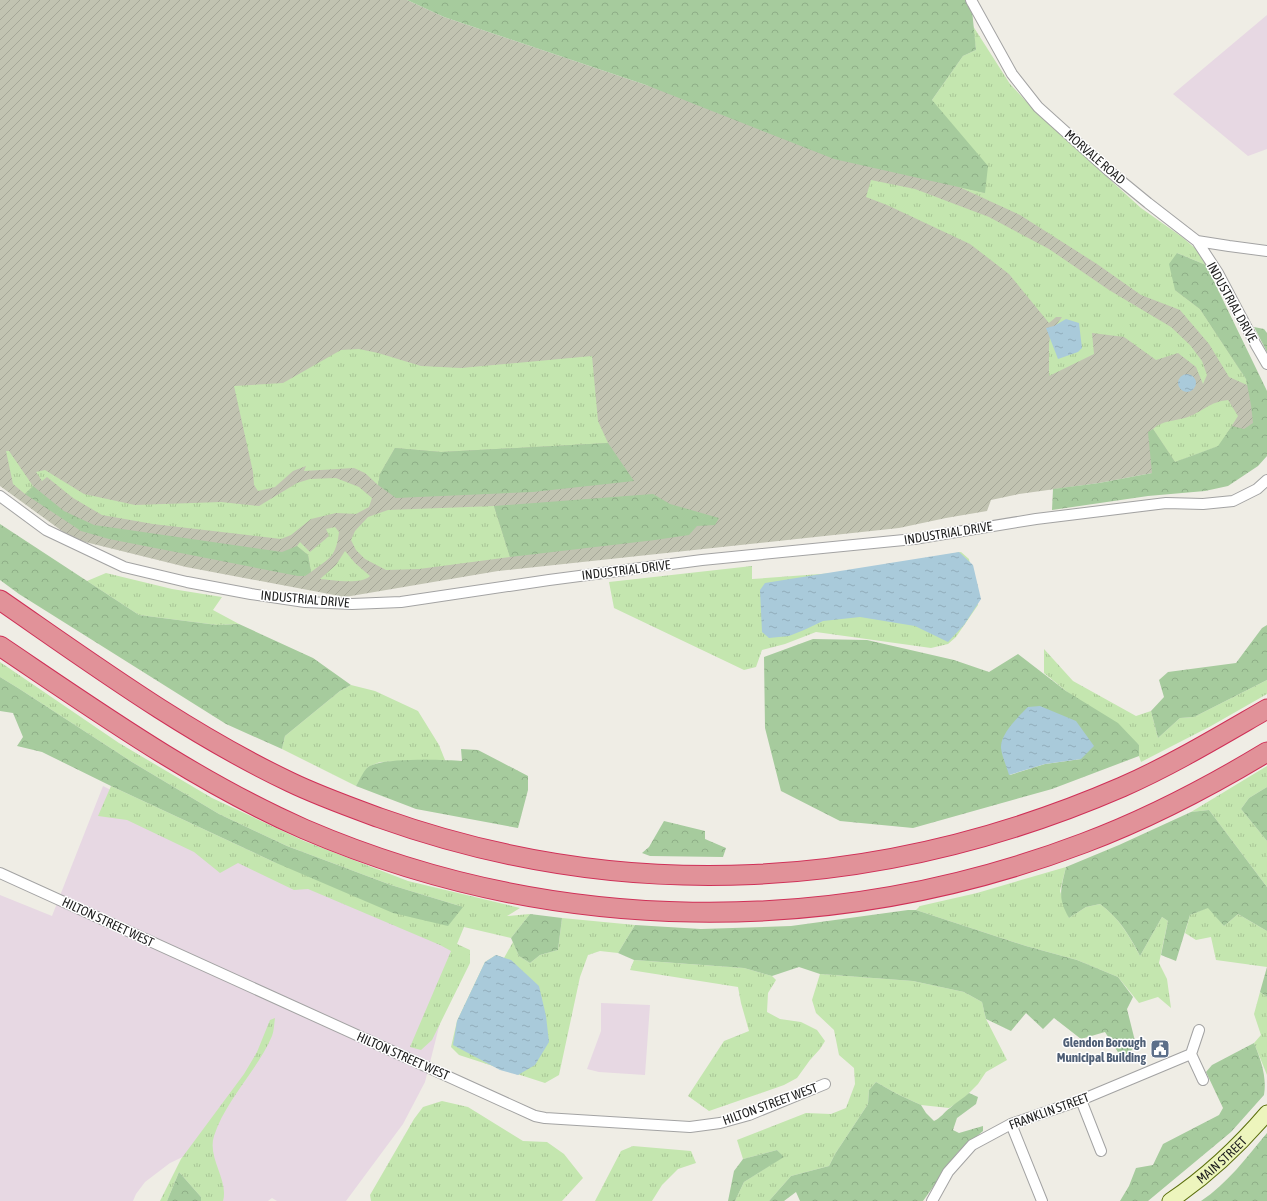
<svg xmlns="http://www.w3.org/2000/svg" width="1267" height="1201" viewBox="0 0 1267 1201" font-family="'Asap Condensed',sans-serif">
	<defs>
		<pattern id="construction-furrows" width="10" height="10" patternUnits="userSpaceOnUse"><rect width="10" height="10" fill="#c1c3b1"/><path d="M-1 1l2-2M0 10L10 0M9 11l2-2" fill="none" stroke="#a5a798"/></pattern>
		<pattern id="grass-tufts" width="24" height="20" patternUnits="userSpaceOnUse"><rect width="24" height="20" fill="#c4e6af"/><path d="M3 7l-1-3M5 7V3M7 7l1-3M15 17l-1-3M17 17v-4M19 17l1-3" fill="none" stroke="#a8c596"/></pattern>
		<pattern id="forest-crowns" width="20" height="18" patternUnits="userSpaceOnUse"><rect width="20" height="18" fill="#a6cb9d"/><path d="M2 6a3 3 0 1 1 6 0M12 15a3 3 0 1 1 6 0" fill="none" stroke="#8eae87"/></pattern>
		<pattern id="water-ripples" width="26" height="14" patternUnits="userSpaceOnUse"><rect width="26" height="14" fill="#a9cada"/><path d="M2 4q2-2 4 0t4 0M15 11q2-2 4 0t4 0" fill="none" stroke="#91adbb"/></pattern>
	</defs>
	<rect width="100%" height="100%" fill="#efede5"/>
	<path fill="#e7d8e3" d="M 1267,15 L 1267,149 L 1248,156 L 1173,94 Z
		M 103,786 L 305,887 L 450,939 L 457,956 L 425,1082 L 403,1124 L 346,1201 L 277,1201 L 272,1198 L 268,1201 L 217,1201 L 193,1152 L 170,1163 L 145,1182 L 136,1194 L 133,1201 L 0,1201 L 0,895 L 52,916 Z
		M 601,1003 L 650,1005 L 645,1075 L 599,1072 L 587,1069 L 601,1031 Z"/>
	<path fill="url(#construction-furrows)" d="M 0,0 L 407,0 L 444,17 L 646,85 L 1152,224 L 1267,414 L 1267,422 L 1152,473 L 1099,483 L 1019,494 L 991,500 L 987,511 L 946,518 L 899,528 L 498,571 L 345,597 L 186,567 L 73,539 L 0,486 Z"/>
	<path fill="url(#grass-tufts)" d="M 973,26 L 1010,84 L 1039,115 L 1141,208 L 1182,237 L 1196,249 L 1206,265 L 1177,253 L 1175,290 L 1200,309 L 1246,379 L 1247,385 L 1229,377 L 1209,344 L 1180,310 L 1141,295 L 1097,264 L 1020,215 L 957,186 L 985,193 L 932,100 L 963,56 L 976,50 Z
		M 871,180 L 915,189 L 989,217 L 1049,249 L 1109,290 L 1171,327 L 1190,345 L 1202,361 L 1207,375 L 1203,384 L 1196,367 L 1178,353 L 1156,360 L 1124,337 L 1092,333 L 1094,354 L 1049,376 L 1049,343 L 1051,332 L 1062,317 L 1056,317 L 1049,323 L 1009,274 L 970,244 L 887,205 L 866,197 Z
		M 359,349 L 378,353 L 421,366 L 461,368 L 592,356 L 598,421 L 608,443 L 441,452 L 395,448 L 380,474 L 378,485 L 365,473 L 354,468 L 304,471 L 306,466 L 293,471 L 275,487 L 258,491 L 254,485 L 253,472 L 234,386 L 283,383 L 341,350 Z
		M 1228,400 L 1238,416 L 1219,446 L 1175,462 L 1153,429 C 1162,420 1177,421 1188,417 C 1204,411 1209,402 1228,400 Z
		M 6,451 L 9,451 L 33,486 L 25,494 L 13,484 Z
		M 45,470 L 84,494 L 135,505 L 221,502 L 259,506 L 297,483 L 310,479 L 336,478 L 359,487 L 372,498 L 369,507 L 356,514 L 336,513 L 311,519 L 291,535 L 281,539 L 153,524 L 102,515 L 73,498 L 47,477 L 42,481 L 36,472 Z
		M 494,506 L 510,557 L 419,569 L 386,570 L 365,559 L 356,550 L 351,540 L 355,531 L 368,517 L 388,510 Z
		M 335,527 L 339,532 C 336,557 330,558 311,572 L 308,555 L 297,546 L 300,542 L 310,552 L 329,536 L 326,529 Z
		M 345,551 L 355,563 L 370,576 C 361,585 332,580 320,579 L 336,565 Z
		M 961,552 L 969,559 L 978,605 L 956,637 L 948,644 L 931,648 L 816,632 L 785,644 L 762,650 L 756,667 L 744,670 L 614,608 L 609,582 L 752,566 L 752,579 L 848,572 Z
		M 106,573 L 172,589 L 222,597 L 213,610 L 239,624 L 217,625 L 139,615 L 87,581 Z
		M 1044,649 L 1073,681 L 1136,716 L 1151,711 L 1158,738 L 1180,718 L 1194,717 L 1267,680 L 1267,694 L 1211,726 L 1141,762 L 1139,756 L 1139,745 L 1066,691 L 1044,673 Z
		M 0,662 L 119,743 L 212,798 L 304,841 L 408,881 L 520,908 L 507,916 L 530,914 L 511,938 L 464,927 L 457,944 L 470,950 L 470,963 L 432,1040 L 421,1050 L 410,1047 L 451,951 L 440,945 L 308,889 L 294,890 L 238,863 L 220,873 L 194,852 L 127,820 L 98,816 L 111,786 L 274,862 L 463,907 L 391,885 L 287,846 L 219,814 L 132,762 L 18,688 L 0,677 Z
		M 351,685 L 375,691 L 418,711 L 439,745 L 445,760 L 380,762 L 368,767 L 356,786 L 282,749 L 285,736 L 340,691 Z
		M 1267,766 L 1267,787 L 1249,798 L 1241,809 L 1267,841 L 1267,887 L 1209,810 L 1191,812 Z
		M 1066,867 L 1060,891 L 1069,918 L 1086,907 L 1100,904 C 1119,918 1129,935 1140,956 L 1162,917 L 1168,921 L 1159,963 L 1167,979 L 1171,1008 L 1158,997 L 1139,1003 L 1118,977 L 1077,960 L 1026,946 L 916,910 L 920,906 L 977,893 Z
		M 1209,907 L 1224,926 L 1238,914 L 1267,931 L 1267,967 L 1216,960 L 1211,937 L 1196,940 L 1185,933 L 1190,915 Z
		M 562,918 L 635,925 L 618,953 L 600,951 L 588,955 L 580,977 L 559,1075 L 545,1083 L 459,1055 L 451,1047 L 457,1021 L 485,962 L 496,955 L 504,958 L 513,942 L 519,956 L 530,963 L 540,955 L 558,950 Z
		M 634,960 L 744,968 L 772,976 L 776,980 L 768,993 L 767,1012 L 780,1019 L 801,1022 L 817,1030 L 825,1041 L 820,1049 L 810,1060 L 797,1078 L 784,1085 L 709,1111 L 688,1096 L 724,1041 L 749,1031 L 741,1003 L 738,987 L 630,970 Z
		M 820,974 L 913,981 L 964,992 L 982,1002 L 986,1019 L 1007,1060 L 986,1072 L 978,1084 L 963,1099 L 949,1108 L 921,1105 L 897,1094 L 876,1082 L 869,1090 L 868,1104 L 835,1154 L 829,1166 L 791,1176 L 769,1201 L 735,1201 L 744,1182 L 783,1157 L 777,1150 L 743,1159 L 737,1140 L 806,1113 L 831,1114 L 846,1108 L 855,1084 L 854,1068 L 839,1055 L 834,1030 L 816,1013 L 812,1000 Z
		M 1260,992 L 1267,997 L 1267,1075 L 1254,1043 L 1261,1035 L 1254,1014 Z
		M 275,1018 C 274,1024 274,1031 272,1036 C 257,1071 225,1101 214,1136 C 207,1158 229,1180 223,1201 L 201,1201 L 201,1197 L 179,1172 L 167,1201 L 160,1201 L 181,1159 L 244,1074 L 257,1052 L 270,1020 Z
		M 442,1101 L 468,1107 L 523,1141 L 547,1142 L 564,1154 L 583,1178 L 562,1201 L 371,1201 L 370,1195 L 414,1119 L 423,1107 Z
		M 633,1146 L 691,1151 L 696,1163 L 678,1169 L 662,1185 L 652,1201 L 595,1201 L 621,1151 Z"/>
	<path fill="url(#forest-crowns)" fill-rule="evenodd" d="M 407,0 L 971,0 L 976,50 L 963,56 L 932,100 L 988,166 L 985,193 L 834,159 L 646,85 L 444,17 Z
		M 1177,253 L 1206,265 L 1267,391 L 1267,456 L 1258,466 L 1228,486 L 1205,491 L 1148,496 L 1052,510 L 1053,489 L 1099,483 L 1152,473 L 1148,432 L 1153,429 L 1175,462 L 1218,446 L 1232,426 L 1244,429 L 1253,423 L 1251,405 L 1246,379 L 1200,309 L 1175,290 L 1169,264 Z
		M 1254,327 L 1264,329 L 1267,333 L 1267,352 Z
		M 608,443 L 634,481 L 533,492 L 396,498 L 378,485 L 380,474 L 395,448 L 441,452 Z
		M 33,486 L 64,511 L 94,525 L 282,552 L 297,546 L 308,555 L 311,572 L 305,576 L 298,576 L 109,539 L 81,531 L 25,494 Z
		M 653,494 L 670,504 L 719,518 L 715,525 L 697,526 L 689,535 L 655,540 L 510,557 L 494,506 Z
		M 0,524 L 139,615 L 217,625 L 239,624 L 313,658 L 351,685 L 340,691 L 285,736 L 282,749 L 226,724 L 19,594 L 0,580 Z
		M 1267,625 L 1267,680 L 1194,717 L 1180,718 L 1158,738 L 1151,711 L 1164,697 L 1159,680 L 1168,672 L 1236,663 L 1262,628 Z
		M 813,639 L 867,640 L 954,660 L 989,672 L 1018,654 L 1066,691 L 1118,723 L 1139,745 L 1139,756 L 1052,789 L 913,828 L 840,821 L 781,791 L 765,728 L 764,657 ZM 1028,707 L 1081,759 L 1045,764 L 1010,775 Z
		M 0,677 L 18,688 L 132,762 L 219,814 L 287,846 L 391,885 L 463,907 L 448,926 L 393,913 L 274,862 L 111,786 L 42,752 L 17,746 L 23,737 L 13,713 L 0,711 Z
		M 461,749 L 478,750 L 528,776 L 528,790 L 518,828 L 416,809 L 356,786 C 359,781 363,772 367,768 C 378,757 445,760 462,761 Z
		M 1267,787 L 1267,841 L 1241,809 L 1249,798 Z
		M 1209,810 L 1267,887 L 1267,931 L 1238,914 L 1224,926 L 1208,908 L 1190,915 L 1176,961 L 1161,955 L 1168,921 L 1162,917 L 1140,956 C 1130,936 1119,918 1100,904 L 1086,907 L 1069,918 C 1057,897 1061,889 1066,867 L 1119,845 L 1191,812 Z
		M 664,821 L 705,831 L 705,839 L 726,848 L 723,857 L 650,856 L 642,853 L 649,847 Z
		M 908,910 L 916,910 L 1026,946 L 1077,960 L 1118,977 L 1133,997 L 1127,1009 L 1136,1045 L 1123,1060 L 1105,1032 L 1081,1039 L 1054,1018 L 1043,1029 L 1026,1013 L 1011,1031 L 986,1019 L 982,1002 L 964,992 L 913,981 L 820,974 L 799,967 L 772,976 L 744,968 L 634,960 L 618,953 L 635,925 L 701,929 L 791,926 Z
		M 530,914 L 562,918 L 558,950 L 540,955 L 530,963 L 519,956 L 511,938 Z
		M 1267,967 L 1267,997 L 1260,992 Z
		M 1254,1043 C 1261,1060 1267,1077 1264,1095 L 1231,1132 L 1148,1201 L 1120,1201 L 1129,1186 L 1136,1168 L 1153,1165 L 1163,1144 L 1219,1115 L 1223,1108 L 1206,1072 L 1212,1065 Z
		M 876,1082 L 897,1094 L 921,1105 L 926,1113 L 934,1121 C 941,1118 944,1112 950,1108 C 956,1102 963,1099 969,1093 L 978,1097 L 976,1104 L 957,1118 L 953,1130 L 959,1133 L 983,1126 L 983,1131 L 958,1152 L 923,1201 L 800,1201 L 796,1192 L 784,1201 L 769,1201 L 791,1176 L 829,1166 L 835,1154 L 868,1104 L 869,1090 Z
		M 1267,1133 L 1267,1201 L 1201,1201 C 1227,1184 1247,1157 1267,1133 Z
		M 777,1150 L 784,1157 L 744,1182 L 735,1201 L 728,1201 L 734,1171 L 743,1159 Z
		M 179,1172 L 201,1197 L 201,1201 L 167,1201 Z"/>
	<path fill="url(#water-ripples)" d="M 1066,319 L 1079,323 L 1082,348 L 1078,352 L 1058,359 L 1046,328 L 1054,326 Z
		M1178 383a9 9 0 1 1 18 0a9 9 0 1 1-18 0Z
		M 959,552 L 973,565 L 981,599 L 964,625 L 948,642 L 915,626 L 860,617 L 823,621 L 804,630 L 789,636 L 769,638 L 762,632 L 760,590 L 765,583 Z
		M 1040,706 L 1076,721 L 1094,746 L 1081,759 L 1045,764 L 1009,775 C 1007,767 1002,757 1001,748 C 1000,734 1019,716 1028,707 Z
		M 496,955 L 511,960 L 539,986 L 546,1016 L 549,1042 L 535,1065 L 518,1075 L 500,1070 L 453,1045 L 457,1021 L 485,962 Z"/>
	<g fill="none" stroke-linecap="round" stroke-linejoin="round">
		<g stroke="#a3a3a3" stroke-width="12">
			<path id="street" d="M 971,0 L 1012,74 L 1038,107 L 1109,171 L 1148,203 L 1197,241 L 1229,246 L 1267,251
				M 1197,241 L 1218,273 L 1256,345 L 1267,364
				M 0,496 L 46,530 L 124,567 L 187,582 L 251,594 L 305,602 L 352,604 L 401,602 L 549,580 L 702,560 L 914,539 L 1036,519 L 1166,503 L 1203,504 L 1233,501 L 1257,489 L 1267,480
				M 0,873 L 535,1116 L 545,1118 L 690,1127 L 720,1123 L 749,1115 L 825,1084
				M 1199,1030 L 1191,1054 L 1203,1080
				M 1081,1100 L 1101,1151
				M 1011,1124 L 1042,1201
				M 932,1201 L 948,1172 L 972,1145 L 1011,1124 L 1081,1100 L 1191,1054"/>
		</g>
		<g stroke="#5b6f0c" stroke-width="17">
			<g id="secondary">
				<path id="s1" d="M 1170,1201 C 1207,1176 1238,1147 1267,1113"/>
			</g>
		</g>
		<g stroke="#cf3057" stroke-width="21">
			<path id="highway" d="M 0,600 C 94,665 187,733 290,782 C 319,796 350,807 380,818 C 627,906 882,891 1122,787 C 1172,765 1220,736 1267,709
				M 0,646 C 98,712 195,781 304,829 C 553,936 831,939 1084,843 C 1148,819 1209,787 1267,752"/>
		</g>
		<use href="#street" stroke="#fff" stroke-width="10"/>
		<use href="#secondary" stroke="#edf5bd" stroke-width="15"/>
		<use href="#highway" stroke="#e19299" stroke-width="19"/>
	</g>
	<defs>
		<g id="civic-square" transform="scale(1)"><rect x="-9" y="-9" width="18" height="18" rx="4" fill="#5c6f8a" stroke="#fff"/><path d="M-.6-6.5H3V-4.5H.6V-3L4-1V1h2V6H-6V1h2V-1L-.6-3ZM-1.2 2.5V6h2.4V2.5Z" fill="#fff"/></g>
	</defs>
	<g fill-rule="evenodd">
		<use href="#civic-square" x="1160" y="1049"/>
	</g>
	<g text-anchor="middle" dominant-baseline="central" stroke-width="3" stroke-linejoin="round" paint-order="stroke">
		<g font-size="13" fill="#1f1f1f" stroke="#fff">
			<text transform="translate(1095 157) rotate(41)">MORVALE ROAD</text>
			<text transform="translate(1232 302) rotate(61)">INDUSTRIAL DRIVE</text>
			<text transform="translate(948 533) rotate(-9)">INDUSTRIAL DRIVE</text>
			<text transform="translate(626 570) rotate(-7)">INDUSTRIAL DRIVE</text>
			<text transform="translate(305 599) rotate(5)">INDUSTRIAL DRIVE</text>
			<text transform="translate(108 922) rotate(25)">HILTON STREET WEST</text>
			<text transform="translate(403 1056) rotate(24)">HILTON STREET WEST</text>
			<text transform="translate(770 1104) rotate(-20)">HILTON STREET WEST</text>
			<text transform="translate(1049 1111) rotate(-20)">FRANKLIN STREET</text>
			<text stroke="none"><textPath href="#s1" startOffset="66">MAIN STREET</textPath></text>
		</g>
		<g font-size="13" font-weight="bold" fill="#4e5e75" stroke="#fff" text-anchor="end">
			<text x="1146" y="1042">Glendon Borough<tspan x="1146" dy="15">Municipal Building</tspan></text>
		</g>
	</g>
</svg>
